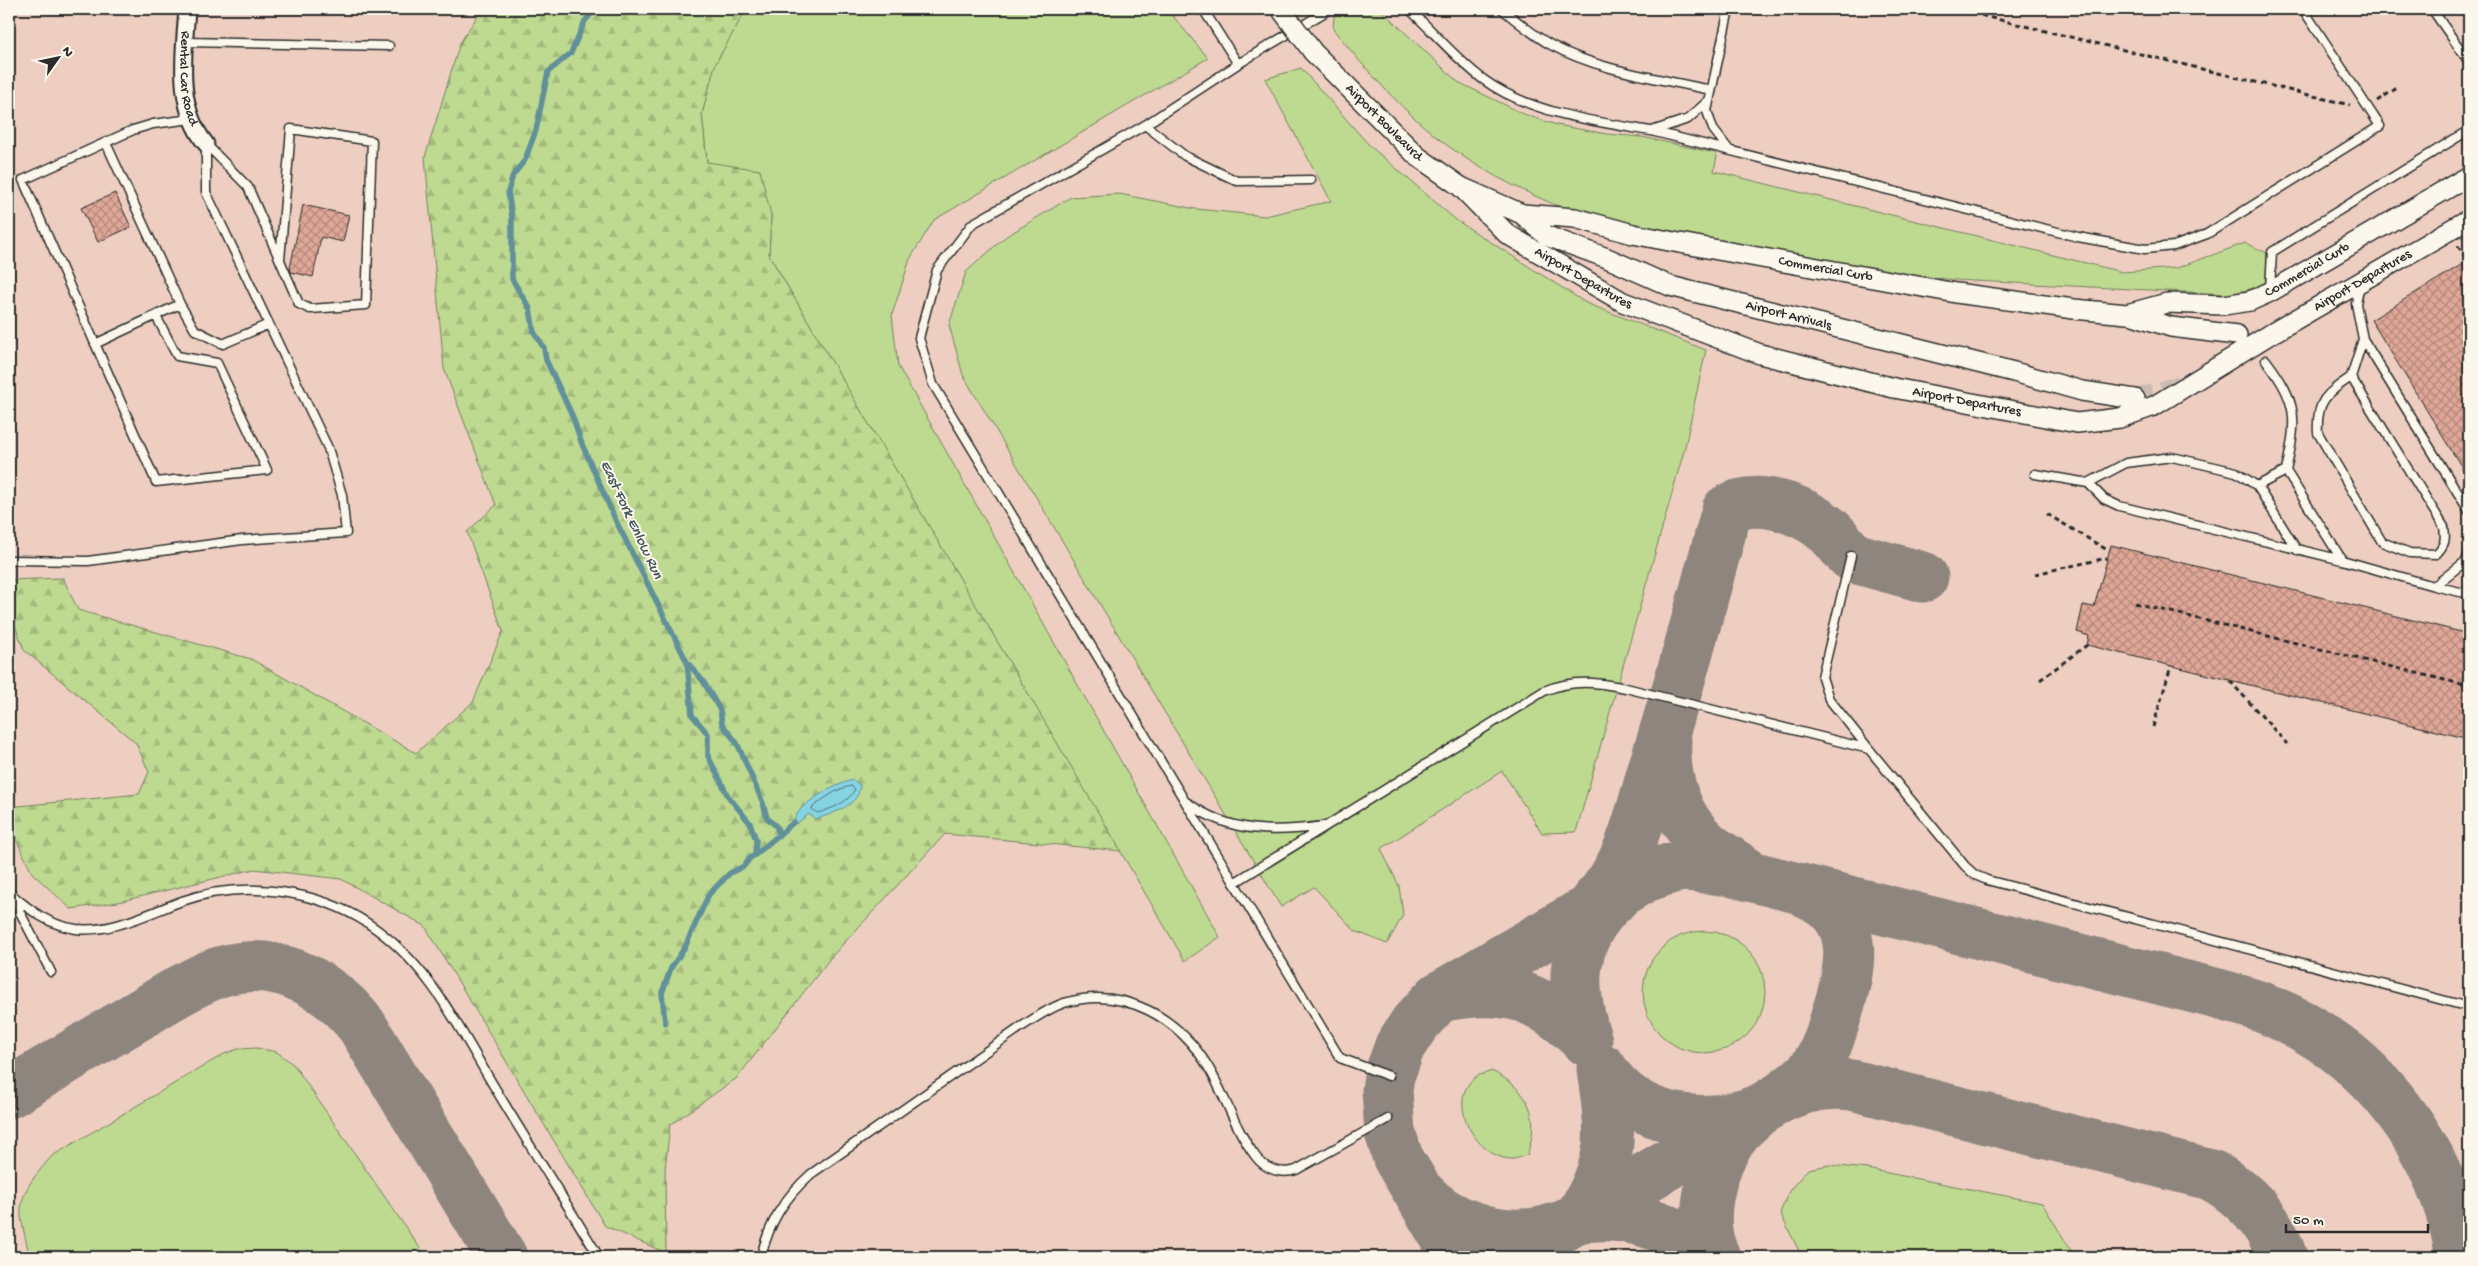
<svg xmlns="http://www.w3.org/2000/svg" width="2478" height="1266" viewBox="0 0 2478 1266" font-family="'Gochi Hand',sans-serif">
	<defs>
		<pattern id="forest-firs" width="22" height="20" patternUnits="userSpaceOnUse" patternTransform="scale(1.25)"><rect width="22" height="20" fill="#bed990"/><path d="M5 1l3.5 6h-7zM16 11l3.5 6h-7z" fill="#a3ba7c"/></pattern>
		<pattern id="building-cross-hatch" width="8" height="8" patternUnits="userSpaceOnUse" patternTransform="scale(1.25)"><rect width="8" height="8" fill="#dfa798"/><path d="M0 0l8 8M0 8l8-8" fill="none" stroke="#b5887c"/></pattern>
	</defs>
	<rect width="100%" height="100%" fill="#f3dfd3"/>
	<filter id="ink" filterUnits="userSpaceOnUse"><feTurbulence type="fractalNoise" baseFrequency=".02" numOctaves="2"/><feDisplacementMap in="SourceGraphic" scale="10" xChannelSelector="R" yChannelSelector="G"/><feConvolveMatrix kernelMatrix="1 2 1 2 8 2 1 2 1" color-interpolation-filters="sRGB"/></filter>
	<g filter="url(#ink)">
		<path fill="#edcec1" d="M 9,9 L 2469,9 L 2469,1257 L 9,1257 Z"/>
		<path fill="#bed990" stroke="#74825e" d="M 746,9 L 1167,9 L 1208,58 L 934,220 L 910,259 L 892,315 L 898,366 L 1220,937 L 1185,961 L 769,255 L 771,215 L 707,162 L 702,114 L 715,64 Z
			M 1341,9 L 1380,9 L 1458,82 L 1526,115 L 1557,125 L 1607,134 L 1642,137 L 1715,153 L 1717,156 L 1714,171 L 2122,272 L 2177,268 L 2245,243 L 2267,253 L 2266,282 L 2251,289 L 2227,294 L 1955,280 L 1878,271 L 1583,216 C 1536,198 1489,176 1448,146 C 1405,114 1366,70 1333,29 L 1334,15 Z
			M 1301,68 L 1369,145 L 1456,220 L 1586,303 L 1706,350 L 1684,451 L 1576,832 L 1542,833 L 1502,771 L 1381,849 L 1399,886 L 1403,915 L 1387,944 L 1355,931 L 1314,887 L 1281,907 L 963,375 L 949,325 L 966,272 L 1005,237 L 1071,197 L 1119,194 L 1196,209 L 1265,216 L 1331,201 L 1265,79 Z
			M1643 992a61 61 0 1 1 122 0a61 61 0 1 1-122 0Z
			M 257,1048 L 277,1052 L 294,1065 L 426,1257 L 20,1257 L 28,1250 C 26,1239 22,1227 21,1215 C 19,1192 38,1172 52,1156 L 224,1054 L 238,1049 Z
			M 1492,1071 C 1529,1090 1541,1115 1527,1155 C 1523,1156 1517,1159 1512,1159 C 1476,1159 1443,1099 1477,1076 C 1481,1074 1487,1073 1492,1071 Z
			M 1829,1165 L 1867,1169 L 2042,1203 L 2075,1257 L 1802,1257 L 1780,1213 L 1789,1191 L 1808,1169 Z"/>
		<path fill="url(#forest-firs)" stroke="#74825e" d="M 482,9 L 746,9 L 715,65 L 702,114 L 707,162 L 760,170 L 771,215 L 769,255 L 1121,851 L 945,834 L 832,956 L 737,1078 L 670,1125 L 665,1170 L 666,1253 L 605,1226 L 425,926 L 341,879 L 254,869 L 118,902 L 71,909 L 32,873 L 9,824 L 9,807 L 139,794 L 149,772 L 136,743 L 24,650 L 9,609 L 9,580 L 63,578 L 78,610 L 251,659 L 416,753 L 473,702 L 503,631 L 467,532 L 496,505 L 444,369 L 425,157 L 460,43 Z"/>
		<path fill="#85d4e3" stroke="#619099" d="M 853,780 L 860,785 C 860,805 835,812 820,818 L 815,819 L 809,814 L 796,824 L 794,822 C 796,804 836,784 853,780 Z"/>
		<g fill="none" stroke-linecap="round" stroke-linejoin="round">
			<path stroke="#4f6f75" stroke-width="1" d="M 851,786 L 855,789 C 848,803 833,808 818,813 L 812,810 L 813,807 C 825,798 836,789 851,786 Z"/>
			<path stroke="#619099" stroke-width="5.5" d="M 595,9 L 585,21 L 571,53 L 548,72 L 536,130 L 525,160 L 513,175 L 508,192 L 512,217 L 512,279 L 530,309 L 534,332 L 544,348 L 546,360 L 572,415 L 582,444 L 615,519 L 687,662 L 692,715 L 708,734 L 708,756 L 728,796 L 750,823 L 756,840 L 755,855 L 750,858 L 744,866 L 730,873 L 709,894 L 685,947 L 671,968 L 662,993 L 665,1023
				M 687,662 L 703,681 L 720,710 L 722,724 L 737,743 L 763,803 L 767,818 L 777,827 L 779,836
				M 755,855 L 794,822"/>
			<path stroke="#8f857f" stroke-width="51" d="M 1666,740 C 1664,779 1676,819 1706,845 C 1718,855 1734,864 1747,873
				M 1594,903 C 1630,867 1640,814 1654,766 C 1681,682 1703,596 1727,510 C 1758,492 1802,509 1828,530 C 1838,539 1844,550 1854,558 L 1923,577
				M 1445,996 C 1509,984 1541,996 1587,1041 C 1569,987 1569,939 1614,898
				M 9,1093 C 49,1069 89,1045 129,1021 C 155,1006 181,988 209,976 C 268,951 325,979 362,1026 L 502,1257
				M 1778,1099 C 1802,1087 1826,1082 1852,1085 L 2211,1175 C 2246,1194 2270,1220 2282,1257
				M 1421,1194 C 1453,1229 1513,1244 1558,1227
				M 1580,1216 C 1616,1160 1611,1131 1602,1069 C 1634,1123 1707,1131 1760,1109 C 1752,1117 1742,1124 1735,1133 C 1711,1164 1696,1221 1715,1257
				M 1578,1218 C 1622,1210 1675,1225 1708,1257
				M 1457,1257 L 1398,1158 L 1390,1132 L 1387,1091 L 1389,1076 L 1400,1046 L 1415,1023 L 1439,997 L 1645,877 L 1672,868 L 1685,866 L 1730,871 L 2218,994 C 2235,999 2253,1003 2269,1010 C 2373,1052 2444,1148 2461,1257
				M 1512,1257 L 1778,1099 C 1789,1091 1801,1083 1811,1072 C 1825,1055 1831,1034 1837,1013 C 1852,966 1862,916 1806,892"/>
		</g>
		<path fill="url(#building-cross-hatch)" stroke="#2b2b2b" d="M 115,193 L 131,227 L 98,242 L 81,208 Z
			M 303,205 L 349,215 L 343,242 L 321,237 L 313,277 L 291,272 L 290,268 Z
			M 2469,260 L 2469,479 L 2371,320 Z
			M 2111,545 L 2469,634 L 2469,739 L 2087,645 L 2089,636 L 2077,632 L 2083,605 L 2094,607 Z"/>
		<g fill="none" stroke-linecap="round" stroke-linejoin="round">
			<path stroke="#cbbbb1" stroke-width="19" stroke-dasharray="19 9" stroke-linecap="butt" d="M 2135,399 L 2182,384"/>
			<g stroke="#2b2b2b" stroke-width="11">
				<path id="service" d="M 1203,9 L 1238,64
					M 1330,9 L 1238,64 L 1145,125 L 972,224 L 937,270 L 919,338 L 933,384 L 1340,1058 L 1389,1076
					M 1409,9 C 1434,32 1457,60 1484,80 C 1529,113 1597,122 1651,131 L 2078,237 L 2145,249 L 2174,246 L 2207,234 L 2380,126 L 2303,9
					M 1502,9 C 1518,22 1533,35 1551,45 C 1599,71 1658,78 1710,90
					M 1729,9 L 1707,111 L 1713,129 L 1729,150
					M 2432,9 L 2469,62
					M 185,42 L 389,46
					M 1145,125 L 1185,156 L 1237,181 L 1311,180
					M 1655,130 L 1688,119 L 1708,101
					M 206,144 L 248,187 L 299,304 L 310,309 L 366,305 L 372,141 L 291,129 L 280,260
					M 2359,289 L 2356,304 L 2363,339 L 2469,511
					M 2270,290 L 2272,252 L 2469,130
					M 180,304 L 195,330 L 223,344 L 269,324
					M 156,316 L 177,356 L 217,363 L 267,470 L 156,482 L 23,180 L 133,130 L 153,124 L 191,119
					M 95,344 L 180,304 L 106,143
					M 2266,360 C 2299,404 2297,419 2286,471 L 2342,560 L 2434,586 L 2466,561 L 2469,554
					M 2351,377 L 2444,527 C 2446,540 2445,545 2436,554 L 2410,553 L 2382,542 L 2318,433 C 2316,401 2326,394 2351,377 Z
					M 2351,377 L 2363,339
					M 2035,474 L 2088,483 L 2104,499 L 2119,506 L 2342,560
					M 2088,483 L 2126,463 L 2172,457 L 2236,472 L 2257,486 L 2286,471
					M 2257,486 L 2297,550
					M 9,560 L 88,561 L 242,540 L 346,533 L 342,495 L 328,448 L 206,192 L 206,144
					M 2434,586 L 2469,594
					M 1869,749 L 1965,866 L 1975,875 L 1987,880 L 2469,1007
					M 1188,803 C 1229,833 1275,833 1323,826
					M 1234,883 L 1544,691 C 1573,679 1596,682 1626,688 L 1869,749 L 1829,699 L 1822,677 L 1851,556
					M 11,894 C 31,911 49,925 76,929 C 112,933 149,913 182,901 C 241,880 316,889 369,924 C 429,964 459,1028 495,1088 C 529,1145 565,1201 599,1257
					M 12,897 L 51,972
					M 761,1257 C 769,1223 784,1198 811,1174 L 1021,1027 C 1035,1018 1049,1008 1064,1003 C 1124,985 1180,1018 1210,1070 C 1226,1098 1236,1131 1256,1157 C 1265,1169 1281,1175 1296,1170 L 1388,1119"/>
			</g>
			<g stroke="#2b2b2b" stroke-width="19">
				<g id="minor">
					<path id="s1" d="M 187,9 C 184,54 175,106 206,144"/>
				</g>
			</g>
			<g stroke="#2b2b2b" stroke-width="22">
				<g id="tertiary">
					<path id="s2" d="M 1313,52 L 1417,156 L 1461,187 L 1522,214 L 1547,236 L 1607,258 L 1670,286 L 2014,372 L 2082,391 L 2135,399"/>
					<path id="s3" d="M 1461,187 L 1507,234 L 1623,302 L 1760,354 L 1894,388 L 2077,423 L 2120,418 L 2154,406 L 2269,335 L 2469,219"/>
					<path id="s4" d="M 1522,214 L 1575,218 L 1633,234 L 1674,242 L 1956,293 L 2074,309 L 2127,314 L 2167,303 L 2224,305 L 2250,301 L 2270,292 L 2469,176"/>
					<path d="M 2130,314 L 2171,327 L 2237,335"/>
				</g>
			</g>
			<path stroke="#2b2b2b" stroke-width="3" stroke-dasharray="5 4" stroke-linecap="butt" d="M 1955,9 L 2350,105
				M 2377,101 L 2397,88
				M 2458,246 L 2468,261
				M 2047,514 L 2109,551
				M 2035,574 L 2107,558
				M 2135,603 L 2469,686
				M 2040,680 L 2087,645
				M 2230,681 L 2287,744
				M 2153,727 L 2171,666"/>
			<use href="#service" stroke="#fbf7ec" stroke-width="8"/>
			<use href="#minor" stroke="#fbf7ec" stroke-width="15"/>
			<use href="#tertiary" stroke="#fbf7ec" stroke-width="19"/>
			<g stroke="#2b2b2b" stroke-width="22" stroke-linecap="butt">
				<path id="tertiary-bridge" d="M 1281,9 L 1313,52"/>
			</g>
			<use href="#tertiary-bridge" stroke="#fbf7ec" stroke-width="19"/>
		</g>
	</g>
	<g text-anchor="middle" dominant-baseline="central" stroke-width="4" stroke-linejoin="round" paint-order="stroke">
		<g font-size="14" fill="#2b2b2b" stroke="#fbf7ec">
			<text stroke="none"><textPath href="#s1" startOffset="70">Rental Car Road</textPath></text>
			<text stroke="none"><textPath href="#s2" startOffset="100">Airport Bouleavrd</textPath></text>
			<text stroke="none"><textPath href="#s4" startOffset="309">Commercial Curb</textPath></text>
			<text stroke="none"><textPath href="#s4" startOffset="804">Commercial Curb</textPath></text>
			<text stroke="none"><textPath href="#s3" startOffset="154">Airport Departures</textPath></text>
			<text stroke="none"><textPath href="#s3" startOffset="994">Airport Departures</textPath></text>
			<text stroke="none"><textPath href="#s2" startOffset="556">Airport Arrivals</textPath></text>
			<text stroke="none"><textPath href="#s3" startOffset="559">Airport Departures</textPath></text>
		</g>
		<g font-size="15" font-style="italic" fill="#425559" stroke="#fbf7ec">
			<text transform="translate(631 520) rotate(65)">East Fork Enlow Run</text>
		</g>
	</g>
	<rect width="2478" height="1266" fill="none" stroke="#fbf7ec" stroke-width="30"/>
	<rect x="15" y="15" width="2448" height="1236" fill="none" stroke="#2b2b2b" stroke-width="2" filter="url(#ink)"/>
	<g transform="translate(58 58) rotate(57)" stroke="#fbf7ec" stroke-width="4" paint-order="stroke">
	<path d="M0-4L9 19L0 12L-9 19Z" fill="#2b2b2b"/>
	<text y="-8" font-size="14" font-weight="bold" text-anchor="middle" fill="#2b2b2b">N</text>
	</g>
	<path d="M2286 1224v8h142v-8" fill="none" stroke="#2b2b2b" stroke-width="2.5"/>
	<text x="2293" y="1224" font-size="15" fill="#2b2b2b" stroke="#fbf7ec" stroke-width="4" paint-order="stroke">50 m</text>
</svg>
